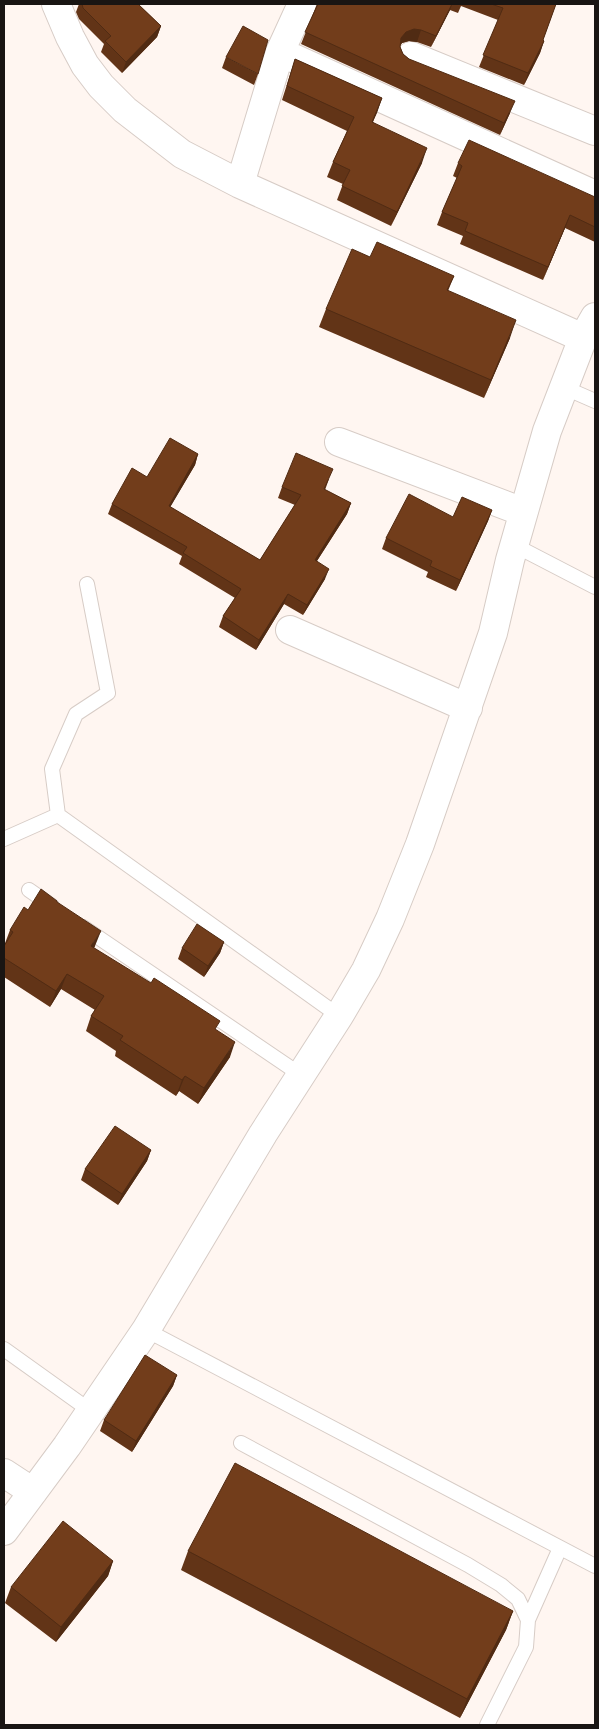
<svg xmlns="http://www.w3.org/2000/svg" width="599" height="1729" viewBox="0 0 599 1729" font-family="'Fira Sans',sans-serif">
	<rect width="100%" height="100%" fill="#fff6f1"/>
	<g fill="none" stroke-linecap="round" stroke-linejoin="round">
		<g stroke="#d7ccc6" stroke-width="16">
			<path id="service" d="M 563,387 L 595,401
				M 514,545 L 595,587
				M 58,815 L 52,769 L 76,714 L 108,693 L 87,584
				M 4,839 L 58,815 L 339,1016
				M 29,890 L 52,906
				M 83,927 L 301,1075
				M 146,1330 L 595,1566
				M 4,1349 L 92,1412
				M 241,1443 L 468,1565 L 501,1585 L 518,1599 L 528,1620 L 526,1647 L 487,1725
				M 528,1620 L 560,1548"/>
		</g>
		<g stroke="#d7ccc6" stroke-width="30">
			<path id="minor" d="M 56,4 L 70,37 L 85,65 L 101,86 L 125,110 L 182,154 L 240,184 L 583,338
				M 280,52 L 595,195
				M 411,56 L 595,131
				M 240,184 L 280,52 L 302,4
				M 339,442 L 523,512
				M 290,630 L 468,708
				M 4,1473 L 33,1492
				M 4,1531 L 67,1446 L 146,1330 L 263,1134 L 339,1016 L 366,970 L 390,919 L 420,844 L 493,633 L 510,560 L 547,431 L 583,338 L 595,317"/>
		</g>
		<use href="#service" stroke="#fff" stroke-width="14"/>
		<use href="#minor" stroke="#fff" stroke-width="28"/>
	</g>
	<path fill="#623417" d="M 79,4 L 138,4 L 161,26 L 157,37 L 122,73 L 101,52 L 104,44 L 79,19 L 76,12 Z
		M 317,4 L 556,4 L 543,40 L 544,41 L 540,53 L 524,85 L 479,67 L 498,20 L 461,6 L 458,13 L 450,10 L 431,47 L 417,42 L 409,41 L 402,43 L 400,46 L 403,54 L 409,59 L 510,113 L 500,135 L 301,44 Z
		M 226,57 L 258,74 L 254,85 L 222,68 Z
		M 295,59 L 382,98 L 373,122 L 422,163 L 391,226 L 337,200 L 343,184 L 327,177 L 333,162 L 347,131 L 282,100 Z
		M 458,163 L 595,197 L 595,242 L 565,228 L 543,280 L 460,244 L 463,236 L 437,225 L 442,212 L 457,178 L 453,176 Z
		M 370,257 L 454,276 L 448,291 L 510,338 L 484,398 L 319,327 L 326,309 Z
		M 198,454 L 195,465 L 170,507 L 260,560 L 295,505 L 278,498 L 282,487 L 329,479 L 325,490 L 351,503 L 347,514 L 317,561 L 325,579 L 303,615 L 284,604 L 256,650 L 219,627 L 223,616 L 235,598 L 179,564 L 182,556 L 108,514 L 112,504 L 147,477 Z
		M 492,510 L 488,521 L 456,591 L 426,577 L 428,572 L 382,549 L 386,538 L 453,517 Z
		M 57,902 L 95,946 L 94,948 L 216,1030 L 230,1057 L 198,1104 L 179,1091 L 176,1096 L 115,1056 L 116,1051 L 86,1031 L 91,1016 L 95,1010 L 61,989 L 50,1007 L 4,977 L 4,946 L 10,930 L 28,910 Z
		M 224,942 L 220,953 L 204,977 L 178,959 L 182,948 Z
		M 151,1150 L 147,1161 L 118,1205 L 81,1180 L 85,1169 Z
		M 177,1375 L 173,1386 L 132,1452 L 100,1431 L 104,1420 Z
		M 188,1551 L 513,1611 L 506,1630 L 460,1718 L 181,1570 Z
		M 113,1561 L 108,1576 L 56,1642 L 5,1603 L 11,1587 Z"/>
	<path fill="#502b13" d="M 452,4 L 450,10 L 431,47 L 436,36 Z
		M 161,26 L 157,37 L 122,73 L 126,62 Z
		M 414,29 L 421,30 L 417,42 L 409,41 L 402,43 L 397,50 L 401,38 L 406,32 Z
		M 544,41 L 540,53 L 524,85 L 528,73 Z
		M 382,98 L 377,113 L 366,136 L 372,122 Z
		M 515,101 L 510,113 L 500,135 L 504,123 Z
		M 427,148 L 422,163 L 391,226 L 397,212 Z
		M 570,215 L 565,228 L 543,280 L 548,267 Z
		M 516,320 L 510,338 L 484,398 L 491,380 Z
		M 198,454 L 195,465 L 165,516 L 169,506 Z
		M 351,503 L 347,514 L 311,570 L 315,560 Z
		M 492,510 L 488,521 L 456,591 L 460,580 Z
		M 329,569 L 325,579 L 303,615 L 307,605 Z
		M 288,594 L 284,604 L 256,650 L 259,640 Z
		M 101,931 L 95,946 L 85,961 L 91,946 Z
		M 224,942 L 220,953 L 204,977 L 208,966 Z
		M 67,974 L 61,989 L 50,1007 L 56,991 Z
		M 235,1042 L 230,1057 L 198,1104 L 204,1088 Z
		M 185,1076 L 179,1091 L 176,1096 L 182,1080 Z
		M 151,1150 L 147,1161 L 118,1205 L 122,1194 Z
		M 177,1375 L 173,1386 L 132,1452 L 136,1441 Z
		M 113,1561 L 108,1576 L 56,1642 L 61,1627 Z
		M 513,1611 L 506,1630 L 460,1718 L 467,1699 Z"/>
	<path fill="#723d1b" stroke="#502b13" d="M 82,4 L 138,4 L 161,26 L 126,62 L 105,41 L 111,36 L 83,8 Z
		M 318,4 L 452,4 L 436,36 L 421,30 L 414,29 L 406,32 L 401,38 L 400,47 L 403,54 L 409,59 L 515,101 L 504,123 L 305,32 Z
		M 491,4 L 556,4 L 543,40 L 544,41 L 528,73 L 483,55 L 503,8 Z
		M 243,26 L 268,40 L 258,74 L 226,57 Z
		M 295,59 L 382,98 L 372,122 L 427,148 L 397,212 L 342,186 L 350,170 L 333,162 L 354,117 L 287,86 Z
		M 469,140 L 595,197 L 595,227 L 570,215 L 548,267 L 465,231 L 468,223 L 442,212 L 462,166 L 458,163 Z
		M 377,242 L 454,276 L 447,290 L 516,320 L 491,380 L 326,309 L 352,249 L 370,257 Z
		M 170,438 L 198,454 L 169,506 L 260,560 L 301,495 L 282,487 L 296,453 L 333,469 L 324,489 L 351,503 L 315,560 L 329,569 L 307,605 L 288,594 L 259,640 L 223,616 L 241,589 L 183,553 L 187,547 L 112,504 L 132,468 L 147,477 Z
		M 409,494 L 453,517 L 462,497 L 492,510 L 460,580 L 430,566 L 432,561 L 386,538 Z
		M 41,889 L 57,901 L 57,902 L 101,931 L 91,946 L 151,983 L 154,978 L 220,1021 L 215,1029 L 235,1042 L 204,1088 L 185,1076 L 182,1080 L 120,1040 L 123,1036 L 91,1016 L 104,996 L 67,974 L 56,991 L 4,958 L 4,946 L 13,932 L 10,930 L 24,907 L 28,910 Z
		M 197,924 L 224,942 L 208,966 L 182,948 Z
		M 115,1126 L 151,1150 L 122,1194 L 85,1169 Z
		M 145,1355 L 177,1375 L 136,1441 L 104,1420 Z
		M 235,1463 L 513,1611 L 467,1699 L 188,1551 Z
		M 63,1521 L 113,1561 L 61,1627 L 11,1587 Z"/>
	<rect width="599" height="1729" fill="none" stroke="#191513" stroke-width="10"/>
</svg>
